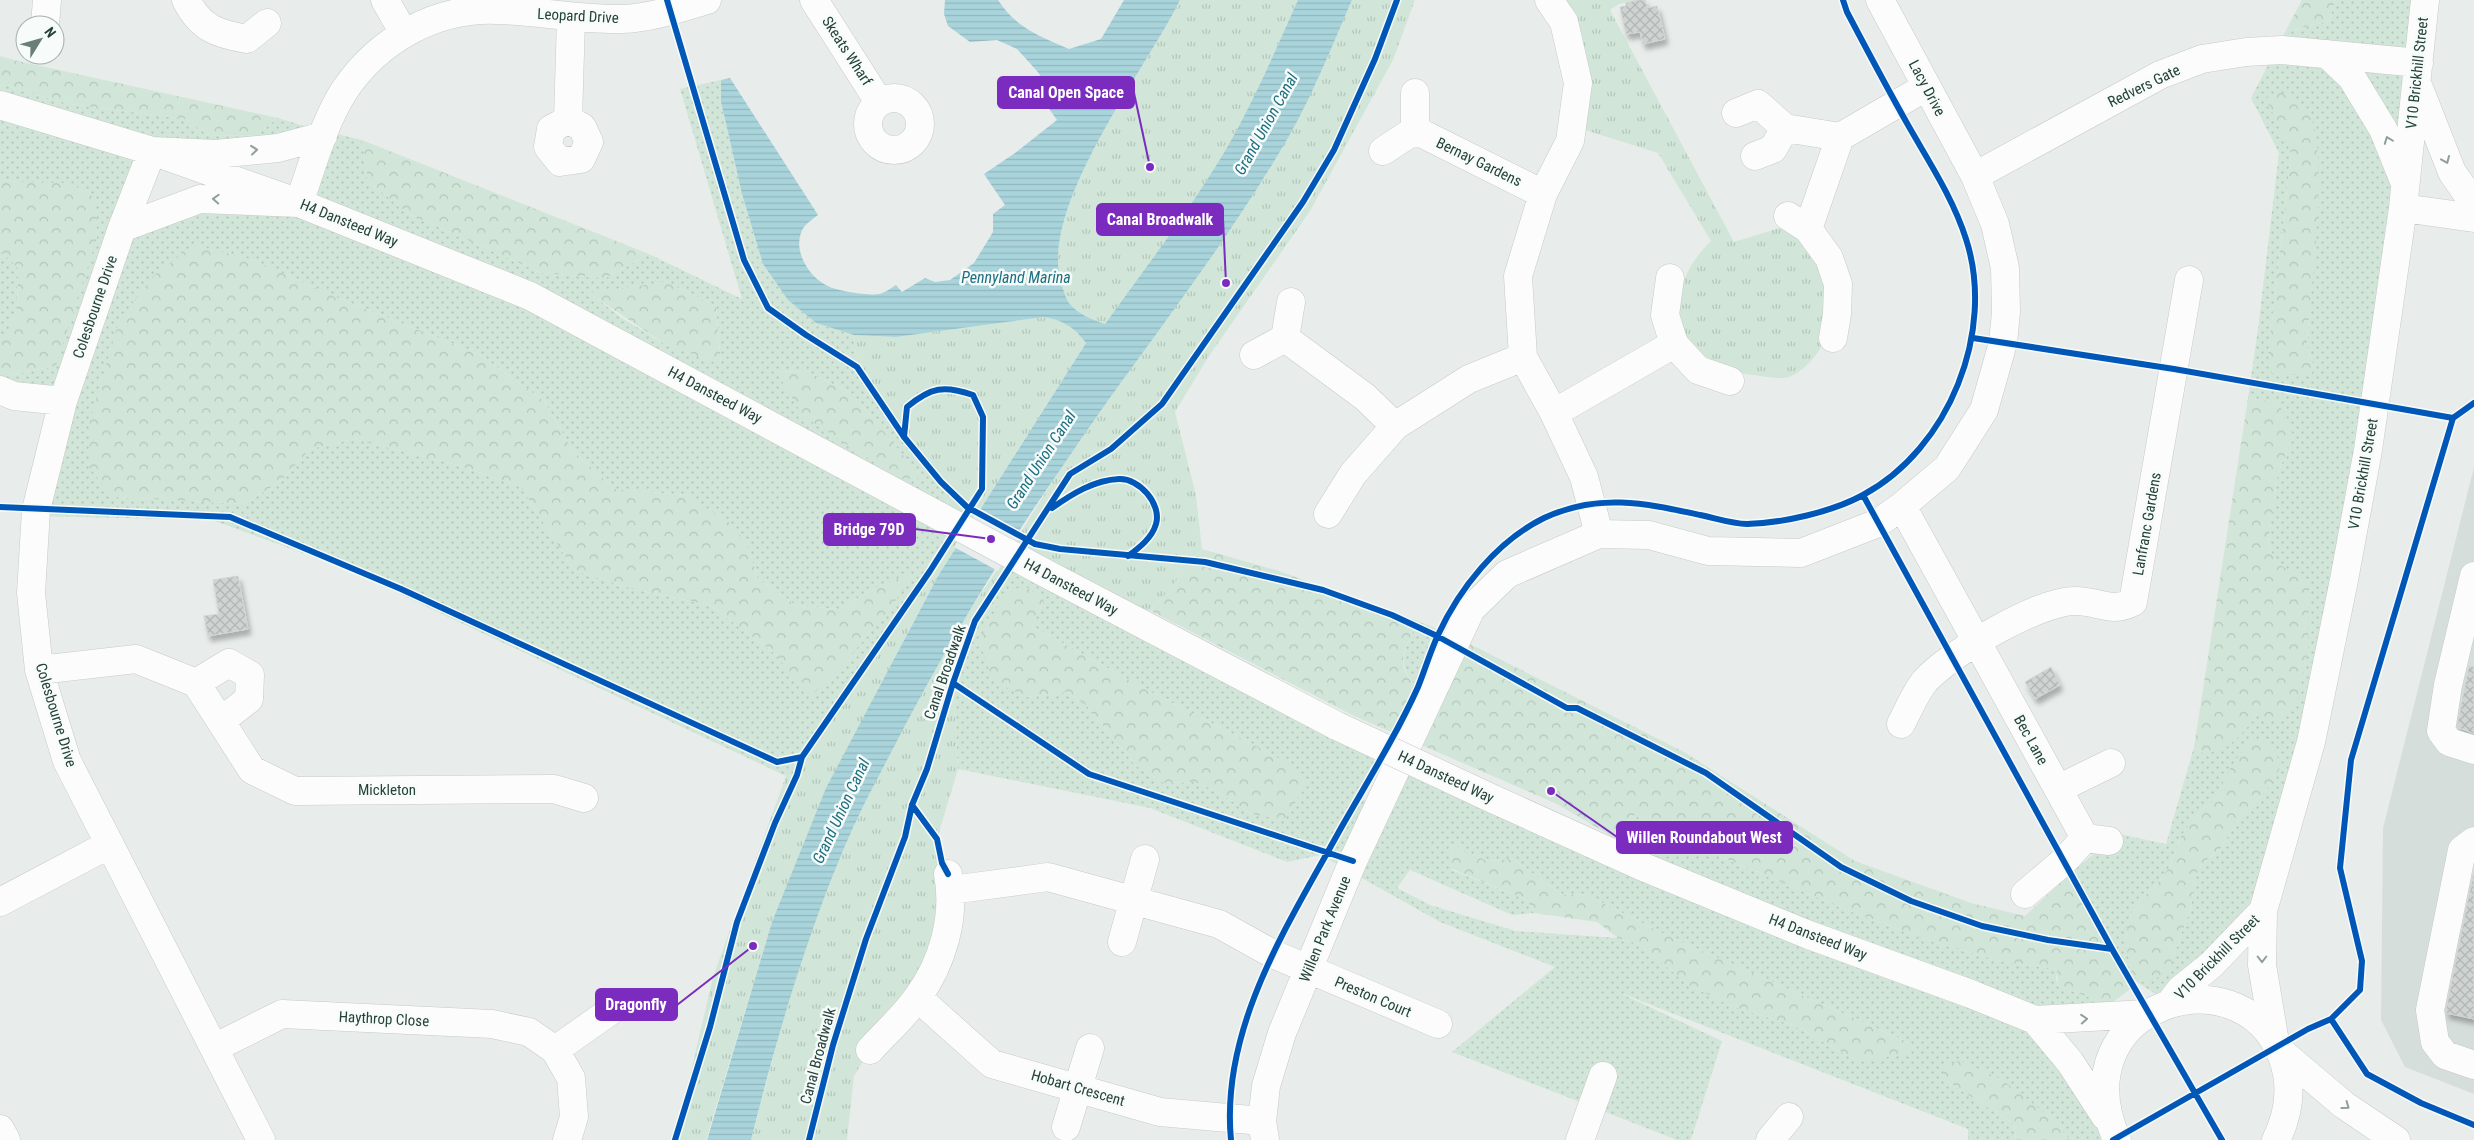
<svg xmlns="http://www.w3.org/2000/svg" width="2474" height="1140" viewBox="0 0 2474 1140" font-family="'Roboto Condensed',sans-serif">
	<defs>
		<pattern id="grass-dots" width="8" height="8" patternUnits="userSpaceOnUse" patternTransform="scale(1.25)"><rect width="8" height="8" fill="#d1e6d8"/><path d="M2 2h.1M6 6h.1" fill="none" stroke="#b3c6ba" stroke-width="1.8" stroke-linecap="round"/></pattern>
		<pattern id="forest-crowns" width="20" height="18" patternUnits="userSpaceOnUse" patternTransform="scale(1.25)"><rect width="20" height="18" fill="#d1e6d8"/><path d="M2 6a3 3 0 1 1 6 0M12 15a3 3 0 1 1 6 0" fill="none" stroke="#b3c6ba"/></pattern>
		<pattern id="park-tufts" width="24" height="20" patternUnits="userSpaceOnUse" patternTransform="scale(1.25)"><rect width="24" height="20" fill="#d1e6d8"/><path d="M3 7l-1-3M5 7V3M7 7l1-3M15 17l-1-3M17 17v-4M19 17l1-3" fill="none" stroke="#b3c6ba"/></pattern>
		<pattern id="water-rules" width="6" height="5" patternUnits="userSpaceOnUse" patternTransform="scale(1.25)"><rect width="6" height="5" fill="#a9d4db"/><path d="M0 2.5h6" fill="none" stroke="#91b7bd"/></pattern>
		<pattern id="building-cross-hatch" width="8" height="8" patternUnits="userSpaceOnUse" patternTransform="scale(1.25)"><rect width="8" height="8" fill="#cfd4d2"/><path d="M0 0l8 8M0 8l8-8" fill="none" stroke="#b2b7b5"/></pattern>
		<filter id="shadow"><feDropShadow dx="3" dy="5.5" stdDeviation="2.5" flood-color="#0004"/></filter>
	</defs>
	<rect width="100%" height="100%" fill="#e8edeb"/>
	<path fill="#d6dedb" d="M 2474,467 L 2474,1094 L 2405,1067 L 2381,1020 L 2383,828 Z"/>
	<path fill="url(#grass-dots)" fill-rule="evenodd" d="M 2335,0 L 2425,0 L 2380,369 L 2263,911 L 2170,1003 L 2127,976 L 2071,873 L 2109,841 L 2114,833 L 2166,844 L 2194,747 L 2204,754 L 2251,723 L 2258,714 L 2297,574 L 2276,563 L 2268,543 L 2278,473 L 2293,436 L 2277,402 L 2248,398 L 2258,329 L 2279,153 L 2251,98 L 2285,32 L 2329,21 ZM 2318,149 L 2318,198 L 2307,345 L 2314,367 L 2268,356 L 2291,153 ZM 2223,780 L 2272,783 L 2238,821 L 2220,849 L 2203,863 L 2194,878 L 2191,908 L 2168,970 L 2129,956 L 2125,941 L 2130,916 L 2141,899 L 2155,887 L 2170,866 L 2181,836 L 2201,810 L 2214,801 Z
		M 721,80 L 721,102 L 728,132 L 742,194 L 763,264 L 788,300 L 816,323 L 854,335 L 857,367 L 904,437 L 941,482 L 954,521 L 930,571 L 802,757 L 797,775 L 786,776 L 349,570 L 212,520 L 35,516 L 63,401 L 0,377 L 56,366 L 19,182 L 0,180 L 0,84 L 69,104 L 186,119 L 209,136 L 256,135 L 278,118 L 324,132 L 325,131 L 362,140 L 368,181 L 409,214 L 542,273 L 606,278 L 649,254 L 742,299 L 680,89 ZM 324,133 L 299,203 L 200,199 L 122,228 L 153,151 ZM 251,259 L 333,296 L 479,354 L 544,401 L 573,451 L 615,489 L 687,495 L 747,545 L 758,579 L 797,606 L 839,609 L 887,582 L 811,695 L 774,653 L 710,605 L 633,589 L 574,570 L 520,486 L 450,463 L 354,439 L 310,449 L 281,481 L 244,504 L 113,497 ZM 666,282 L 716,306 L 721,365 L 663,343 L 622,318 L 590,293 ZM 776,371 L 808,372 L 853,394 L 921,478 Z
		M 0,250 L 18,268 L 17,309 L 5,339 L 0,340 Z
		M 1015,557 L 1386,749 L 1360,796 L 1376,811 L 1404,757 L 2035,1020 L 2117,1140 L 2070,1140 L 2047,1115 L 1941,1065 L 1948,1082 L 2014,1124 L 2016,1140 L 1968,1140 L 1968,1129 L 1618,992 L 1722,1041 L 1691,1140 L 1677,1140 L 1452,1052 L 1555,967 L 1440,922 L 1321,855 L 1287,862 L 1150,808 L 958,769 L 953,683 L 975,621 ZM 1023,586 L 1044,600 L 1032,626 L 1149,691 L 1274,755 L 1252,814 L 1215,790 L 1194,782 L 1164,783 L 1135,765 L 1087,706 L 1066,692 L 1026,697 ZM 1451,844 L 1487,861 L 1513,859 L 1562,895 L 1585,894 L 1668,936 L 1912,1044 L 1912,1052 L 1856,1060 L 1793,1025 L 1731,1006 L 1689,985 L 1639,944 L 1618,938 L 1516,931 L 1430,905 L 1397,888 L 1410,870 L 1512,915 L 1534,913 L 1527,900 L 1452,870 Z
		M 1418,621 L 1460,639 L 1454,644 L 1437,636 L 1418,688 C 1393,663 1406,648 1418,621 Z
		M 1634,815 L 1686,842 L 1847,910 L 1930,941 L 2004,962 L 2058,969 L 2056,978 L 2058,986 L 2097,1000 L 2112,1003 L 2041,1011 L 1824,929 L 1617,841 L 1611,836 Z"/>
	<path fill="url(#forest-crowns)" d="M 2302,0 L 2335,0 L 2329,21 L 2285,32 Z
		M 0,56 L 18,61 L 278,118 L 256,135 L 209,136 L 186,119 L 69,104 L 0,84 Z
		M 2276,91 C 2289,96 2301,102 2309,115 C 2331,146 2309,300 2307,345 L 2314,367 L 2311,376 L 2272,373 L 2268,356 L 2291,153 L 2266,99 Z
		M 362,140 L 649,254 L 606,278 L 542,273 L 409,214 L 368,181 Z
		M 0,180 L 19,182 L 72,183 L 96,199 L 97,238 L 56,366 L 0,377 L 0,340 L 5,338 L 17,309 L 18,268 L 0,250 Z
		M 194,245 L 251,259 L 333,296 L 479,354 L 544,401 L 573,451 L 615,489 L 687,495 L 733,525 L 747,545 L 758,579 L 797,606 L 839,609 L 887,582 L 914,574 C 885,618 850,659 811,696 L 774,653 L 710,605 L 633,589 L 574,570 L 520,486 L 450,463 L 354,439 L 310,449 L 281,481 L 244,504 L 113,497 L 89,467 L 90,420 L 119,321 L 153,276 Z
		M 666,282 L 716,306 L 721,365 L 663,343 L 589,293 Z
		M 776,371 L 808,372 L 853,394 L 922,478 L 900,479 L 803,416 Z
		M 2248,398 L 2277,402 L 2289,421 L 2293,436 L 2278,473 L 2268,543 L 2276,563 L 2297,574 L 2309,587 L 2308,650 L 2298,699 L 2280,720 L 2268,720 L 2258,714 C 2241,735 2232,749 2204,754 L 2194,747 Z
		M 1202,549 L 1279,571 L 1418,621 C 1406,648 1392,663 1417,687 L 1437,636 L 1454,644 L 1460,639 L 1684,752 L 1855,861 L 1971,903 L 2025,916 L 2071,873 L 2133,987 L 2112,1003 L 2097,1000 L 2058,986 L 2057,969 L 2004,962 L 1930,941 L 1847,910 L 1686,842 L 1634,815 L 1611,836 L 1557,804 L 1352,715 L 1151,611 Z
		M 1023,585 L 1044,600 L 1032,626 L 1149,691 L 1274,755 L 1309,781 L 1284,820 L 1252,814 L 1215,790 L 1194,782 L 1164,783 L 1135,765 L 1087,706 L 1066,692 L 1026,697 L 993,681 L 979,641 L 1002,598 Z
		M 2253,739 L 2267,742 L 2282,764 L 2272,783 L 2238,821 L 2220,849 L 2203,863 L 2194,878 L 2191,908 L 2168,970 L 2154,980 L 2141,983 L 2132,974 L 2125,941 L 2130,916 L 2141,899 L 2155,887 L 2170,866 L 2181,836 L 2201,810 L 2214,801 L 2223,780 L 2238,757 Z
		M 1451,844 L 1487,861 L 1513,859 L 1562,895 L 1585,894 L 1668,936 L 1912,1044 L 1912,1052 L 1872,1060 L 1856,1060 L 1793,1025 L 1731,1006 L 1689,985 L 1639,944 L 1618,938 L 1597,922 L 1534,913 L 1527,900 L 1452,869 Z
		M 1960,1061 L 2001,1079 L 2047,1115 L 2070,1140 L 2016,1140 L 2014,1124 L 1948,1082 L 1940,1065 Z"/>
	<path fill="url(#park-tufts)" d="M 1180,0 L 1298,0 C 1275,51 1253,103 1225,151 C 1189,211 1146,267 1105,324 C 1091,319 1079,315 1069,303 C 1066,299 1064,291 1062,286 C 1036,209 1146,70 1180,0 Z
		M 1352,0 L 1415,0 L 1393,60 L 1310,211 L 1209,356 L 1175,412 L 1196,495 L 1202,549 L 1151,611 L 1054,578 L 1015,557 L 975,621 L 953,683 L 958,769 L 937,839 L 950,922 L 854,1076 L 847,1140 L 751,1140 L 792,986 L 824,896 L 845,845 L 874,784 L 930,676 L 960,625 L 1008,553 L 1063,464 L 1234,224 L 1265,177 L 1315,85 Z
		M 1559,0 L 1638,0 L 1619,4 L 1610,10 L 1734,242 L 1786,226 L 1824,261 C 1825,275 1831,321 1828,332 C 1824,348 1805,372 1789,377 C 1778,380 1763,376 1752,375 C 1673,363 1656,294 1711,241 L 1658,153 L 1585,130 Z
		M 1043,317 C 1063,320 1074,327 1086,343 L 938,576 L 909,630 L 772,922 L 706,1140 L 675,1140 L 713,977 L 786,776 L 797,775 L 802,757 L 930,571 L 954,521 L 941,482 L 904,437 L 857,367 L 854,335 L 896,337 Z"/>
	<path fill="url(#water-rules)" d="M 945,0 L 998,0 C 1016,28 1040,36 1069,49 L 1101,39 L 1124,0 L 1180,0 C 1146,70 1036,209 1062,286 C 1064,291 1066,299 1069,303 C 1079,315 1091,319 1105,324 C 1146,267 1189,211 1225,151 C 1253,103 1275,51 1298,0 L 1352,0 C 1332,46 1314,92 1289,136 C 1223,251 1138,354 1064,464 C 1003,552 948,643 899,737 C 880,774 860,810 844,848 C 804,943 776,1040 751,1140 L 707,1140 L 772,922 L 826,788 L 938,576 L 1086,343 C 1074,327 1063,320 1043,317 L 896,337 L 854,335 L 816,323 L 788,300 L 763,264 L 742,194 L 728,132 L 721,102 L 721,80 L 730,78 L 818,215 C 814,218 807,223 804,227 C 790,248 809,279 830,287 C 839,291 869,296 879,294 C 885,293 891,288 896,285 L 902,292 L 925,278 L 935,282 L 950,280 L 974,263 L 993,232 L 993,214 L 1005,205 L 984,174 L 1015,153 L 1057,120 L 1042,99 L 1047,85 L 1037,71 L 1017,49 L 997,40 L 970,42 L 948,26 L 944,14 Z"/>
	<path fill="#e8edeb" d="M 979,508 L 1022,532 L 998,571 L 954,547 Z"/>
	<path fill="url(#building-cross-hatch)" stroke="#d1d6d4" filter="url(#shadow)" d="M 1638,0 L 1645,0 L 1647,8 L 1657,6 L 1665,39 L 1643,44 L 1640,32 L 1626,34 L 1620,7 L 1626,6 L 1626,3 Z
		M 238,576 L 248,629 L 208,636 L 204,616 L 219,614 L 213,580 Z
		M 2469,666 L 2474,667 L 2474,734 L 2457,727 Z
		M 2051,667 L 2060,685 L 2035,699 L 2025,682 Z
		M 2473,875 L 2474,875 L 2474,1019 L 2446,1013 L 2446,1010 Z"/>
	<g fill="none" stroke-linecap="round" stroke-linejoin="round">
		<g stroke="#c5cac8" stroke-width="29">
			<path id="minor" d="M 186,0 C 201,29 218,34 247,39 L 267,23
				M 385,0 L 403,32
				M 814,0 L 879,102
				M 1549,0 L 1564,22 L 1578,83 L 1570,141 L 1543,194 L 1518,276 L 1523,357 L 1554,413 L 1584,477 L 1599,534
				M 45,25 L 47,0
				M 2327,54 L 2352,78 L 2383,129 L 2404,181
				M 2419,88 L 2452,172 L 2474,204
				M868 124a26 26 0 1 1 52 0a26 26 0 1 1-52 0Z
				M 0,105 L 152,151 L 299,203 L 530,296 L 1045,573 L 1337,726
				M 1736,113 L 1758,104 L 1785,128 L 1840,137
				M 568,120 L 582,127 L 589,142 L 581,159 L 560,162 L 548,147 L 551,129 L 568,120 L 571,18
				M 1415,130 L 1543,194
				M 1383,151 L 1415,130 L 1415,93
				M 1755,156 L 1773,149 L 1785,128
				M 1975,176 L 2160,75 L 2202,59 L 2246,52 L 2282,50 L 2419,63
				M 2403,208 L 2474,218
				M 1788,216 L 1808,229 L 1829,258 L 1838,284 L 1837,314 L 1833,338
				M 122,228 L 200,199 L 299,203 C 312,167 323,124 344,91 C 378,40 436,7 498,10 C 540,11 580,20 622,19 C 651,18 680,8 707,0
				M 1808,229 L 1840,137 L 1926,87
				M 1670,278 L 1665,315 L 1674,344 L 1698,370 L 1730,381
				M 1285,338 L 1365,397 L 1395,426
				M 1254,355 L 1285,338 L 1291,302
				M 0,390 L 14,396 L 63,401
				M 1554,413 L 1674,344
				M 1902,506 L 2085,838
				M 1328,514 L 1353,474 L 1395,426 L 1469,379 L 1523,357
				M 2474,576 L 2448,685 L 2441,731 L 2449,742 L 2474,750
				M 39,670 L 136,659 L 196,683 L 252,770 L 295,791 L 554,789 L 584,798
				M 196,683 L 229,663 L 250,675 L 249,699 L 221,721
				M 1901,724 C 1908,711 1915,693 1925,681 C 1950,653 2037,602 2074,601 C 2097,600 2111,614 2133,602 L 2189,280
				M 2058,789 L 2111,763
				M 1493,799 L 1641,866 L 1809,935 L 1971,994 L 2035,1020 L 2146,1014
				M 2474,841 L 2462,850 L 2430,1010 L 2435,1042 L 2445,1055 L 2474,1065
				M 951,890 L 1048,877 L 1219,924 L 1273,954 L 1438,1024
				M 2025,894 L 2064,861 L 2085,838 L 2109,841
				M 0,902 L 110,844
				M 1122,942 L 1145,859
				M 918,998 L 992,1064 L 1160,1112 L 1262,1121
				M 2170,1003 L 2180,990 L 2211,965 L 2263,911
				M 2035,1020 L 2070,1062 L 2105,1116
				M 2275,1042 L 2262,965 L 2263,911 L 2311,742 L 2344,580 L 2368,450 L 2403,208 L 2425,0
				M 214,1048 L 282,1014 L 492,1024 L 529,1032 L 555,1050 L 571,1078 L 574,1117 L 567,1140
				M 555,1050 L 619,1005
				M 870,1050 C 885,1033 904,1017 917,998 C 943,963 956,916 948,874
				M 2279,1050 L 2344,1105 L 2396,1140
				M 1066,1127 L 1090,1048
				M 0,1129 L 6,1140
				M 261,1140 L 67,761 L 39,670 L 31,593 L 36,510 L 63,401 L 122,228 L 152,151 L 216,154 L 278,148 L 323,136
				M 1265,1140 L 1262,1121 L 1266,1086 L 1282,1033 L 1353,861 L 1471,609 L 1507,574 L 1599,534 L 1649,535 L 1708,551 L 1801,553 L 1878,523 L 1902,506 L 1947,468 L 1984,410 L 2003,343 L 2006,312 L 2005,268 L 1995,224 L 1975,176 L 1880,0
				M 1580,1140 L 1603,1076
				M 1770,1140 L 1789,1117
				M 2117,1140 C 2058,1006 2239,948 2282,1056 C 2293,1085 2290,1112 2276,1140"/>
		</g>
		<use href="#minor" stroke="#fcfcfc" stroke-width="28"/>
		<g stroke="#c5cac8" stroke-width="29" stroke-linecap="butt">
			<path id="minor-bridge" d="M 1337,726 L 1493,799"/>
		</g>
		<use href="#minor-bridge" stroke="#fcfcfc" stroke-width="28"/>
		<g stroke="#f7fbf9" stroke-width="9">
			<path id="cycleway" d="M 667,0 L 744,260 L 768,308 L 806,335 L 857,367 L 904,437 L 941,482 L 967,507 L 1035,544 L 1060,549 L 1205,562 L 1323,590 L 1392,615 L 1437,636 L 1567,708 L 1577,708 L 1706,773 L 1841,867 L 1911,901 L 1982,926 L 2048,940 L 2112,949
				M 1973,338 L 2174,369 L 2453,418
				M 1863,495 L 2112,949 L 2222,1140
				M 0,507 L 230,517 L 401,589 L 777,762 L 802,757
				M 1052,508 C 1072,494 1094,480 1119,479 C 1139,478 1162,504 1156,524 C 1152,538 1139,548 1128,556
				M 953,683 L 1089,774 L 1353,861
				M 912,805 L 937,839 L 942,863 L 948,874
				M 2331,1019 L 2367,1074 L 2421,1103 L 2474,1125
				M 675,1140 L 710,1027 L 737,922 L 775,823 L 797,775 L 802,757 L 930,571 L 982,489 L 983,417 L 973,395 C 944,385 931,387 907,407 L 904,437
				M 809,1140 L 833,1045 L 866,939 L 905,837 L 912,805 L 927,769 L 953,683 L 975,621 L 1070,474 L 1111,449 L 1162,404 L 1303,202 L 1334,150 L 1375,59 L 1397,0
				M 1231,1140 C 1220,1027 1289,923 1341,828 C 1367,782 1396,736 1418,687 C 1425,670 1430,652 1438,635 C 1459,589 1497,541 1544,518 C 1598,493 1644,503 1700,515 C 1715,518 1732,524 1747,524 C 1783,523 1832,512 1863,495 C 1949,449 1996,331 1966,239 C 1953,198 1929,162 1908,125 C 1887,88 1867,50 1847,12 L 1843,0
				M 2113,1140 L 2308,1029 L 2331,1019 L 2360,990 L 2362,961 L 2340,868 L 2351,760 L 2453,418 L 2474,403"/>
		</g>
		<use href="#cycleway" stroke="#0057b8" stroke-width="6"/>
	</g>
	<defs><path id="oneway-chevron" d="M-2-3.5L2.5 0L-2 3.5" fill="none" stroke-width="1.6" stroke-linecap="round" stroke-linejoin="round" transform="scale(1.25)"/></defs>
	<g stroke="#909f9b">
		<use href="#oneway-chevron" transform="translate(2388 140) rotate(-111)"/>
		<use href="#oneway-chevron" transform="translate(254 150) rotate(-6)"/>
		<use href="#oneway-chevron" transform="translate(2446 160) rotate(67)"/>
		<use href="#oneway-chevron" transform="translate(216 199) rotate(-177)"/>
		<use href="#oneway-chevron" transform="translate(2262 959) rotate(90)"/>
		<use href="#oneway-chevron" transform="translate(2084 1019) rotate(-4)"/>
		<use href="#oneway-chevron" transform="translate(2346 1106) rotate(36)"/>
	</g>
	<g text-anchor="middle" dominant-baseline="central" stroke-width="5" stroke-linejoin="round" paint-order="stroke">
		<g font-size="15" fill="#24423a" stroke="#f7fbf9">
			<text transform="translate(578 16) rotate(3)">Leopard Drive</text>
			<text transform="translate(847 51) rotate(57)">Skeats Wharf</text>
			<text transform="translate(2417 73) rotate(-84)">V10 Brickhill Street</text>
			<text transform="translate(2144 86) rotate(-26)">Redvers Gate</text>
			<text transform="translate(1927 88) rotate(62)">Lacy Drive</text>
			<text transform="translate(1479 162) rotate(26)">Bernay Gardens</text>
			<text transform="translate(349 223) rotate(22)">H4 Dansteed Way</text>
			<text transform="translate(95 307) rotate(-71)">Colesbourne Drive</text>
			<text transform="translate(715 395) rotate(28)">H4 Dansteed Way</text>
			<text transform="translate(2363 474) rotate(-80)">V10 Brickhill Street</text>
			<text transform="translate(2147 524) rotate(-80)">Lanfranc Gardens</text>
			<text transform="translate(1071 587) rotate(28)">H4 Dansteed Way</text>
			<text transform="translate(945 672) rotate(-71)">Canal Broadwalk</text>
			<text transform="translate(56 715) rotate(73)">Colesbourne Drive</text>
			<text transform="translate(2031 740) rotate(61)">Bec Lane</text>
			<text transform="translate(1446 777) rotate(25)">H4 Dansteed Way</text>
			<text x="387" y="790">Mickleton</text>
			<text transform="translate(1325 929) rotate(-68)">Willen Park Avenue</text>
			<text transform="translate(1818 937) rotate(21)">H4 Dansteed Way</text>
			<text transform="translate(2217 957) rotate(-45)">V10 Brickhill Street</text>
			<text transform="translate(1373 997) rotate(23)">Preston Court</text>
			<text transform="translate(384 1019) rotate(3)">Haythrop Close</text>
			<text transform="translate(818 1056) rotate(-75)">Canal Broadwalk</text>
			<text transform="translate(1078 1088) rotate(16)">Hobart Crescent</text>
		</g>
		<g font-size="16" font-style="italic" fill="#1c6f80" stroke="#f7fbf9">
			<text transform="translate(1266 124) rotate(-61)">Grand Union Canal</text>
			<text x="1016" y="277">Pennyland Marina</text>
			<text transform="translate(1041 460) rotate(-57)">Grand Union Canal</text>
			<text transform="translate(841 811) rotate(-65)">Grand Union Canal</text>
		</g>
	</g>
	<path fill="none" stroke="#7b2cbf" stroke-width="2" d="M1150 167L1134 93M1226 283L1223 219M991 539L915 529M1551 791L1617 837M753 946L677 1005"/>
	<g fill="#7b2cbf" stroke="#f7fbf9" stroke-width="2">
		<circle cx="1150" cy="167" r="5"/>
		<circle cx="1226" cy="283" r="5"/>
		<circle cx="991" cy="539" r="5"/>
		<circle cx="1551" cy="791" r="5"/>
		<circle cx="753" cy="946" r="5"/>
	</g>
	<g fill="#7b2cbf" stroke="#7b2cbf" stroke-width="2">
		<rect x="998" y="77" width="136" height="31" rx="5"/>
		<rect x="1097" y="204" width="126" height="31" rx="5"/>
		<rect x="824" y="514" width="91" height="31" rx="5"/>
		<rect x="1617" y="822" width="175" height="31" rx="5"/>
		<rect x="596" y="989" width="81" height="31" rx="5"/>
	</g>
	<g font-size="16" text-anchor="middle" font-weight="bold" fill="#fff">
		<text x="1066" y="98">Canal Open Space</text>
		<text x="1160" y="225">Canal Broadwalk</text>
		<text x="869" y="535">Bridge 79D</text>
		<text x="1704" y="843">Willen Roundabout West</text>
		<text x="636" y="1010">Dragonfly</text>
	</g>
	<g transform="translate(40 40) rotate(53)"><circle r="24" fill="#f7fbf9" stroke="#a3b1ad"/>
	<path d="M0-4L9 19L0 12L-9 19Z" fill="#697e78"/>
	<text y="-8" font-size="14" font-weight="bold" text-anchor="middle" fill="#24423a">N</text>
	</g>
</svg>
